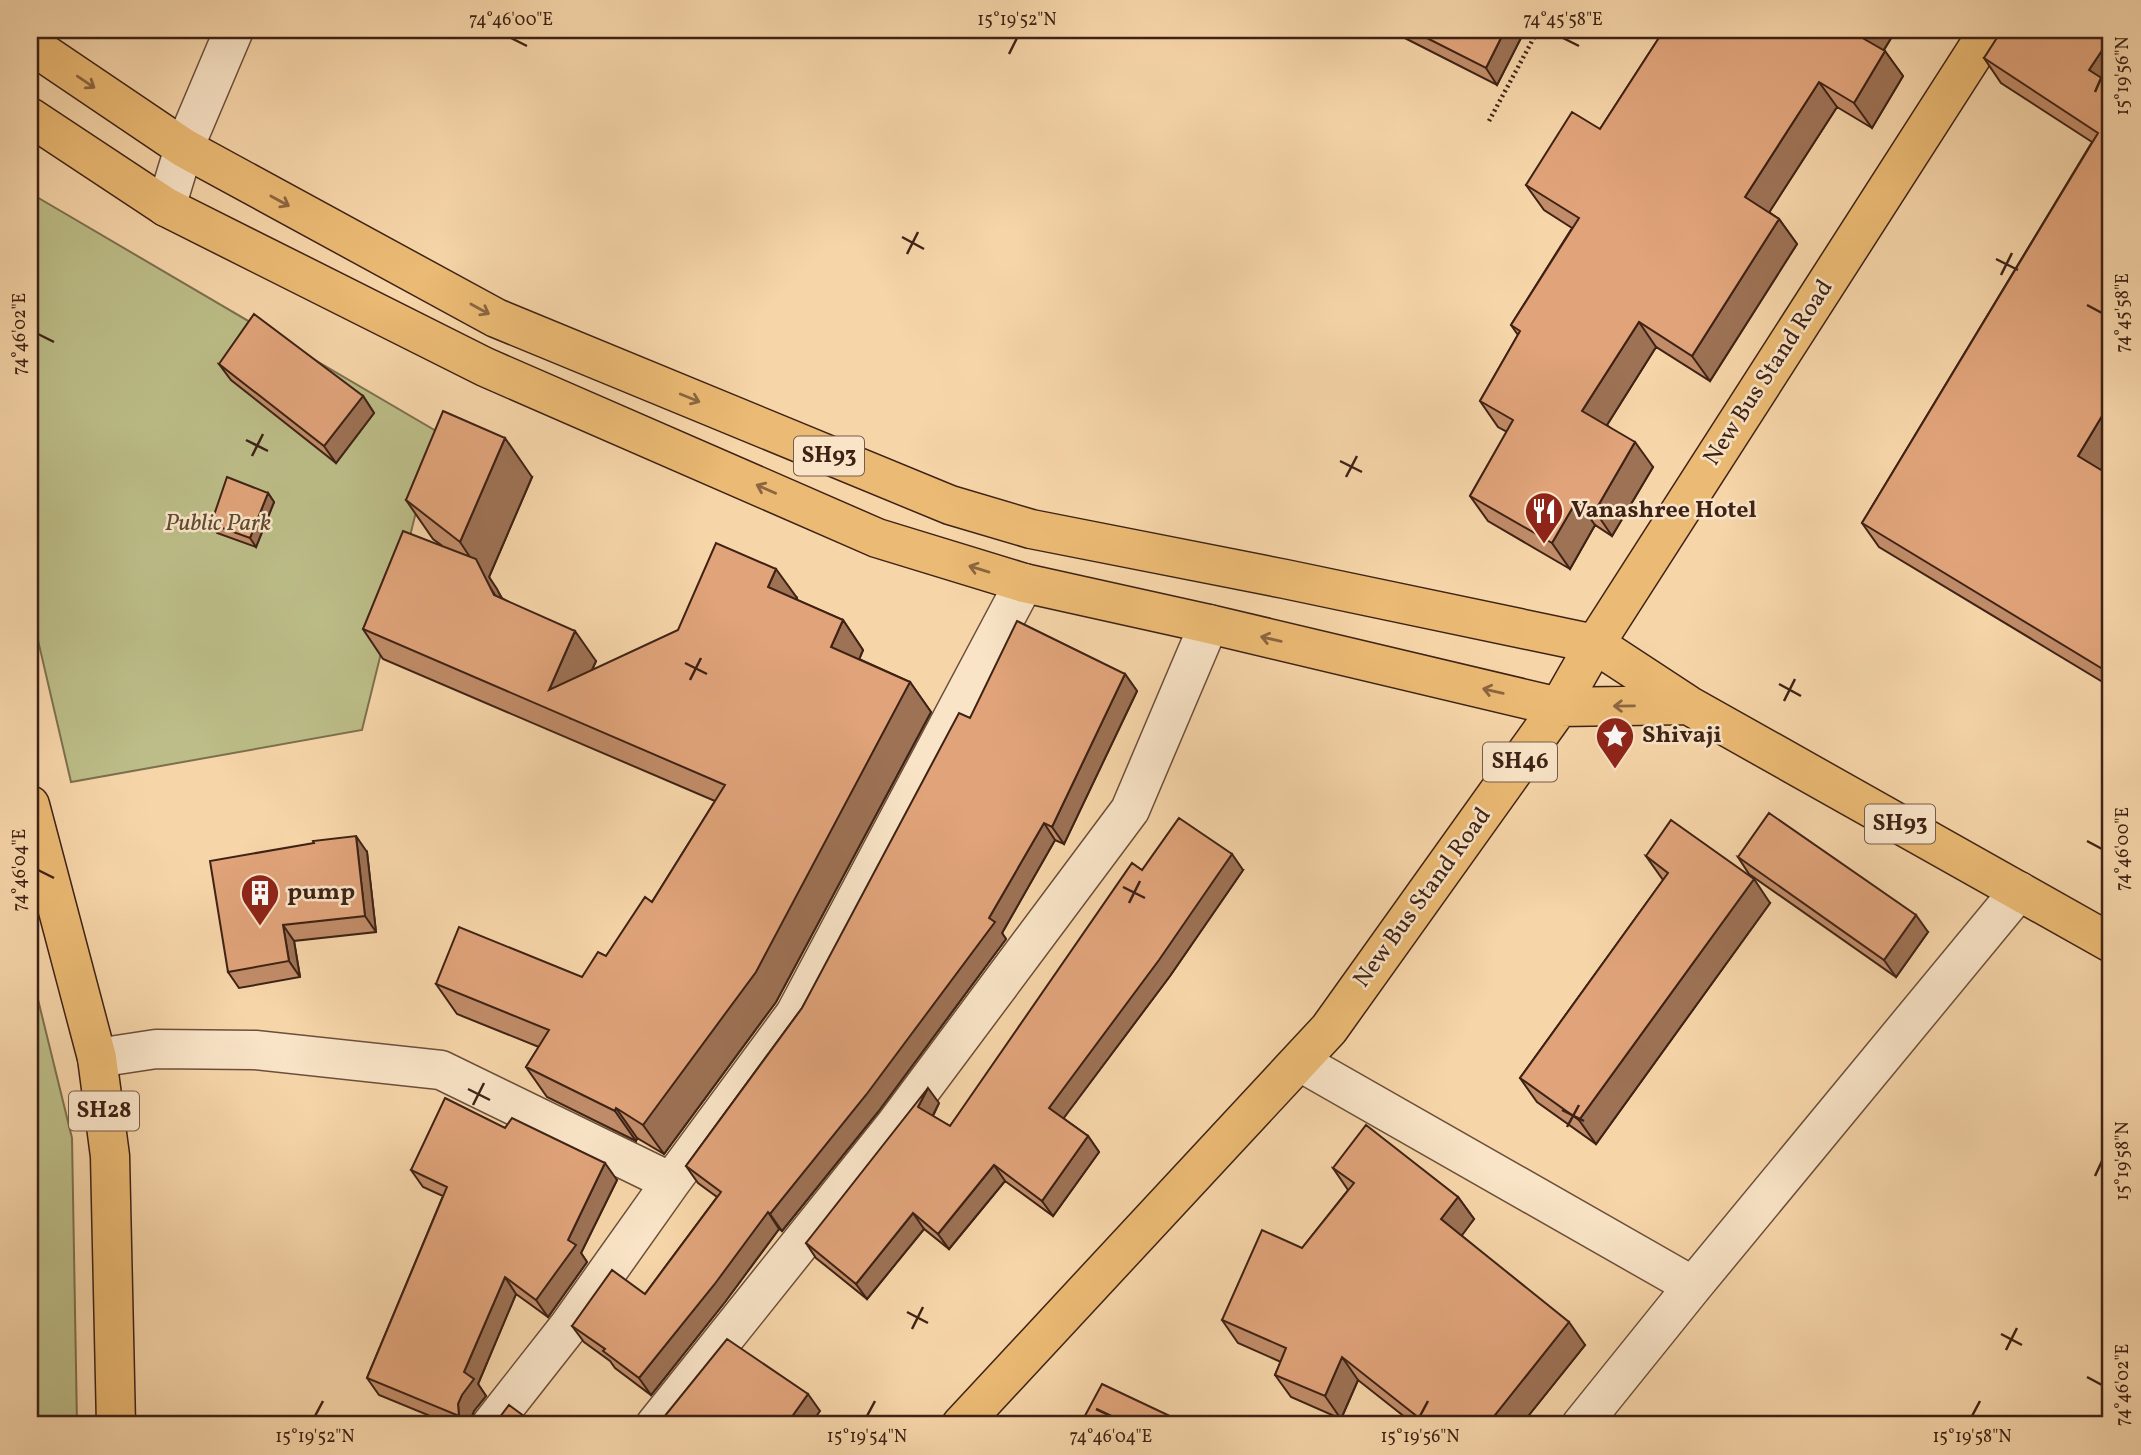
<svg xmlns="http://www.w3.org/2000/svg" width="2141" height="1455" viewBox="0 0 2141 1455" font-family="Vollkorn,serif">
	<rect width="100%" height="100%" fill="#f6d5a9"/>
	<filter id="stains"><feTurbulence type="fractalNoise" baseFrequency=".00286" numOctaves="4"/><feColorMatrix values="0 0 0 0 .2 0 0 0 0 .09 0 0 0 0 .02 0 0 0 .5 -.17"/></filter>
	<radialGradient id="worn" r=".72"><stop offset=".6" stop-color="#630" stop-opacity="0"/><stop offset="1" stop-color="#630" stop-opacity=".3"/></radialGradient>
	<path fill="#bcbd88" stroke="#7d704e" stroke-width="2" d="M 30,193 L 436,431 L 362,730 L 71,782 L 30,606 Z
		M 30,967 L 72,1138 L 77,1425 L 30,1425 Z"/>
	<g fill="none" stroke-linecap="round" stroke-linejoin="round">
		<g stroke="#6c4f3a" stroke-width="41">
			<path id="street" d="M 166,207 L 184,148 L 234,30
				M 97,1058 L 156,1049 L 255,1050 L 441,1070 L 671,1182
				M 1300,1062 L 1693,1286
				M 491,1425 L 568,1327 L 671,1182 L 795,1014 L 1024,583
				M 655,1425 L 895,1125 L 1130,810 L 1209,624
				M 1581,1425 L 1693,1286 L 2019,891"/>
		</g>
		<g stroke="#3e2215" stroke-width="41">
			<path id="primary" d="M 30,44 L 184,148 L 496,318 L 950,505 L 1031,529 L 1285,579 L 1595,644 L 1688,705 L 2111,943
				M 30,117 L 166,207 L 485,367 L 877,538 L 1024,583 L 1209,624 L 1559,707 L 1688,705
				M 30,805 L 97,1058 L 110,1156 L 116,1425
				M 961,1425 L 1329,1029 L 1559,707 L 1595,644 L 1989,30"/>
		</g>
		<path stroke="#3e2215" stroke-width="4.5" stroke-dasharray="2 3.5" stroke-linecap="butt" d="M 1489,121 L 1538,30"/>
		<use href="#street" stroke="#f9e4c7" stroke-width="38"/>
		<use href="#primary" stroke="#ebba74" stroke-width="38"/>
	</g>
	<path fill="#c18c69" stroke="#3e2215" stroke-width="2" d="M 1389,30 L 1525,30 L 1497,85 Z
		M 1664,30 L 1896,30 L 1884,50 L 1903,76 L 1872,128 L 1837,107 L 1769,212 L 1779,219 L 1797,244 L 1710,381 L 1656,347 L 1607,425 L 1653,467 L 1612,536 L 1595,525 L 1570,569 L 1488,521 L 1470,496 L 1507,432 L 1498,427 L 1480,401 L 1518,335 L 1511,325 L 1572,228 L 1544,210 L 1526,185 L 1600,129 Z
		M 2111,30 L 2111,454 L 2102,470 L 2111,476 L 2111,687 L 1879,547 L 1862,523 L 2092,142 L 2001,83 L 1984,58 Z
		M 219,364 L 363,396 L 374,413 L 336,463 L 231,380 Z
		M 532,477 L 489,577 L 502,598 L 596,661 L 592,670 L 797,598 L 797,600 L 843,620 L 863,650 L 859,659 L 910,682 L 931,712 L 776,1002 L 664,1154 L 637,1138 L 636,1141 L 547,1097 L 526,1067 L 539,1047 L 457,1014 L 436,984 L 582,977 L 606,956 L 652,902 L 715,801 L 383,659 L 363,629 L 441,545 L 433,539 L 406,500 Z
		M 268,493 L 274,502 L 256,547 L 217,533 L 211,524 Z
		M 1125,674 L 1137,691 L 1064,844 L 1055,840 L 1002,933 L 1006,939 L 878,1112 L 782,1231 L 779,1229 L 725,1302 L 651,1395 L 615,1368 L 610,1361 L 584,1342 L 572,1326 L 645,1294 L 717,1197 L 698,1183 L 686,1166 L 802,1008 L 970,718 Z
		M 367,852 L 376,932 L 294,941 L 300,977 L 239,988 L 228,972 Z
		M 1646,856 L 1770,903 L 1596,1144 L 1537,1102 L 1520,1078 L 1663,880 Z
		M 1738,857 L 1928,932 L 1896,977 L 1749,874 Z
		M 1142,870 L 1243,870 L 1170,976 L 1063,1118 L 1088,1136 L 1099,1152 L 1053,1216 L 1005,1181 L 949,1249 L 924,1229 L 867,1299 L 816,1258 L 806,1243 L 939,1103 L 933,1116 L 950,1126 Z
		M 505,1128 L 617,1180 L 581,1253 L 587,1262 L 548,1317 L 516,1294 L 478,1384 L 486,1396 L 474,1411 L 470,1421 L 470,1425 L 452,1425 L 379,1395 L 367,1378 L 443,1196 L 423,1187 L 411,1170 Z
		M 1333,1168 L 1458,1197 L 1474,1219 L 1461,1235 L 1585,1345 L 1521,1425 L 1415,1425 L 1358,1380 L 1341,1419 L 1291,1397 L 1275,1375 L 1281,1362 L 1238,1343 L 1222,1320 L 1302,1248 L 1348,1190 Z"/>
	<path fill="#9d7255" stroke="#3e2215" stroke-width="2" d="M 1505,30 L 1525,30 L 1497,85 L 1486,68 Z
		M 1863,30 L 1896,30 L 1877,61 L 1859,36 Z
		M 2111,37 L 2111,87 L 2089,70 Z
		M 1885,51 L 1903,76 L 1872,128 L 1854,103 Z
		M 1819,82 L 1837,107 L 1763,222 L 1745,197 Z
		M 1779,219 L 1797,244 L 1710,381 L 1692,356 Z
		M 1639,322 L 1656,347 L 1600,436 L 1582,411 Z
		M 363,396 L 374,413 L 336,463 L 324,446 Z
		M 2111,401 L 2111,454 L 2095,480 L 2078,456 Z
		M 505,438 L 532,477 L 489,577 L 497,589 L 515,625 L 460,542 Z
		M 1635,442 L 1653,467 L 1612,536 L 1595,511 Z
		M 268,493 L 274,502 L 256,547 L 250,538 Z
		M 1577,500 L 1595,525 L 1570,569 L 1552,543 Z
		M 776,569 L 797,598 L 789,617 L 768,587 Z
		M 843,620 L 863,650 L 852,677 L 831,647 Z
		M 575,631 L 596,661 L 570,718 L 549,690 Z
		M 1125,674 L 1137,691 L 1064,844 L 1052,827 Z
		M 910,682 L 931,712 L 776,1002 L 664,1154 L 643,1125 Z
		M 1044,823 L 1055,840 L 1002,933 L 1006,939 L 878,1112 L 782,1231 L 770,1214 L 989,918 Z
		M 356,836 L 367,852 L 376,932 L 365,916 Z
		M 1232,854 L 1243,870 L 1170,976 L 1060,1123 L 1049,1108 Z
		M 1754,879 L 1770,903 L 1596,1144 L 1579,1120 Z
		M 1916,915 L 1928,932 L 1896,977 L 1884,960 Z
		M 283,925 L 294,941 L 300,977 L 289,961 Z
		M 928,1088 L 939,1103 L 929,1123 L 918,1107 Z
		M 616,1108 L 637,1138 L 636,1141 L 615,1111 Z
		M 1088,1136 L 1099,1152 L 1053,1216 L 1042,1201 Z
		M 605,1163 L 617,1180 L 581,1253 L 587,1262 L 548,1317 L 536,1300 L 568,1240 Z
		M 994,1165 L 1005,1181 L 949,1249 L 938,1234 Z
		M 1458,1197 L 1474,1219 L 1457,1242 L 1441,1219 Z
		M 768,1212 L 779,1229 L 725,1302 L 651,1395 L 639,1378 Z
		M 913,1213 L 924,1229 L 867,1299 L 856,1284 Z
		M 505,1277 L 516,1294 L 478,1384 L 486,1396 L 474,1411 L 470,1421 L 470,1425 L 465,1425 L 459,1416 L 458,1404 L 464,1372 Z
		M 1569,1322 L 1585,1345 L 1521,1425 L 1487,1425 Z
		M 1342,1357 L 1358,1380 L 1341,1419 L 1325,1396 Z
		M 808,1394 L 820,1411 L 810,1425 L 786,1425 Z
		M 1172,1417 L 1177,1425 L 1168,1425 Z"/>
	<path fill="#e0a37a" stroke="#3e2215" stroke-width="2" d="M 1411,30 L 1505,30 L 1486,68 Z
		M 1664,30 L 1863,30 L 1859,36 L 1885,51 L 1854,103 L 1819,82 L 1745,197 L 1779,219 L 1692,356 L 1639,322 L 1582,411 L 1635,442 L 1595,511 L 1577,500 L 1552,543 L 1470,496 L 1513,420 L 1480,401 L 1520,331 L 1511,325 L 1579,218 L 1526,185 L 1572,112 L 1600,129 Z
		M 2002,30 L 2111,30 L 2111,37 L 2089,70 L 2111,84 L 2111,401 L 2078,456 L 2111,476 L 2111,674 L 1862,523 L 2098,133 L 1984,58 Z
		M 254,314 L 363,396 L 324,446 L 219,364 Z
		M 443,411 L 505,438 L 460,542 L 406,500 Z
		M 227,477 L 268,493 L 250,538 L 211,524 Z
		M 403,531 L 476,559 L 494,595 L 575,631 L 549,690 L 678,630 L 716,543 L 776,569 L 768,587 L 843,620 L 831,647 L 910,682 L 756,972 L 643,1125 L 616,1108 L 615,1111 L 526,1067 L 549,1030 L 436,984 L 459,927 L 582,977 L 598,952 L 606,956 L 645,897 L 652,902 L 725,785 L 363,629 Z
		M 1017,621 L 1125,674 L 1052,827 L 1044,823 L 989,918 L 995,922 L 866,1095 L 770,1214 L 768,1212 L 714,1285 L 639,1378 L 603,1351 L 605,1349 L 572,1326 L 612,1270 L 645,1294 L 721,1192 L 686,1166 L 802,1008 L 959,713 L 970,718 Z
		M 1769,813 L 1916,915 L 1884,960 L 1738,857 Z
		M 1179,818 L 1232,854 L 1159,960 L 1049,1108 L 1088,1136 L 1042,1201 L 994,1165 L 938,1234 L 913,1213 L 856,1284 L 806,1243 L 928,1088 L 918,1107 L 950,1126 L 1132,863 L 1142,870 Z
		M 1671,820 L 1754,879 L 1579,1120 L 1520,1078 L 1668,873 L 1646,856 Z
		M 356,836 L 365,916 L 283,925 L 289,961 L 228,972 L 210,861 L 314,843 L 313,841 Z
		M 445,1098 L 505,1128 L 512,1118 L 605,1163 L 568,1240 L 576,1245 L 536,1300 L 505,1277 L 464,1372 L 474,1379 L 462,1395 L 458,1404 L 459,1416 L 367,1378 L 447,1187 L 411,1170 Z
		M 1366,1125 L 1458,1197 L 1441,1219 L 1569,1322 L 1487,1425 L 1428,1425 L 1342,1357 L 1325,1396 L 1275,1375 L 1286,1348 L 1222,1320 L 1262,1230 L 1302,1248 L 1354,1183 L 1333,1168 Z
		M 727,1339 L 808,1394 L 786,1425 L 656,1425 L 660,1422 Z
		M 1102,1384 L 1172,1417 L 1168,1425 L 1080,1425 Z
		M 509,1405 L 536,1425 L 492,1425 L 496,1422 Z"/>
	<defs><path id="oneway-shaft" d="M-6 0H5M1.5-3L5.5 0L1.5 3" fill="none" stroke-width="1.6" stroke-linecap="round" stroke-linejoin="round" transform="scale(1.75)"/></defs>
	<g stroke="#8c6640">
		<use href="#oneway-shaft" transform="translate(86 82) rotate(34)"/>
		<use href="#oneway-shaft" transform="translate(280 201) rotate(29)"/>
		<use href="#oneway-shaft" transform="translate(480 309) rotate(29)"/>
		<use href="#oneway-shaft" transform="translate(690 398) rotate(22)"/>
		<use href="#oneway-shaft" transform="translate(766 489) rotate(-156)"/>
		<use href="#oneway-shaft" transform="translate(979 569) rotate(-163)"/>
		<use href="#oneway-shaft" transform="translate(1271 639) rotate(-167)"/>
		<use href="#oneway-shaft" transform="translate(1493 691) rotate(-167)"/>
		<use href="#oneway-shaft" transform="translate(1624 706) rotate(179)"/>
	</g>
	<path fill="none" stroke="#3e2215" stroke-width="2.5" d="M 511,38 L 527,46M 1563,38 L 1579,46M 1009,54 L 1017,38M 2095,92 L 2102,76M 902,237 L 924,249M 907,254 L 918,232M 1996,259 L 2018,270M 2001,275 L 2012,253M 2087,305 L 2102,313M 38,334 L 54,342M 246,440 L 268,451M 252,456 L 263,434M 1340,461 L 1362,472M 1346,477 L 1357,456M 685,663 L 707,674M 690,680 L 701,658M 1779,684 L 1801,696M 1784,701 L 1795,679M 2087,841 L 2102,849M 38,870 L 54,878M 1123,887 L 1145,898M 1129,903 L 1140,881M 468,1089 L 490,1100M 473,1105 L 484,1083M 1562,1110 L 1584,1121M 1567,1127 L 1579,1105M 2095,1176 L 2102,1161M 907,1312 L 928,1323M 912,1329 L 923,1307M 2001,1334 L 2022,1345M 2006,1350 L 2017,1328M 2087,1377 L 2102,1385M 1096,1409 L 1111,1416M 315,1416 L 323,1401M 867,1416 L 875,1401M 1420,1416 L 1428,1401M 1972,1416 L 1980,1401"/>
	<defs>
		<g id="restaurant-pin" transform="scale(2.0125)"><path d="M0 17L-7.5 6A9.5 9.5 0 1 1 7.5 6Z" fill="#8f2418" stroke="#f9e4c7"/><path d="M-5-6h1v4h1v-4h1v4h1v-4h1v5L-1.5 .5V6h-2V.5L-5-1ZM5-6V6H3V1.5H1.5Q1.5-4 5-6Z" fill="#fff"/></g>
		<g id="sight-pin" transform="scale(2.0125)"><path d="M0 17L-7.5 6A9.5 9.5 0 1 1 7.5 6Z" fill="#8f2418" stroke="#f9e4c7"/><path d="M0-6L1.8-2.2L6-1.7L2.9 1.2L3.7 5.4L0 3.3L-3.7 5.4L-2.9 1.2L-6-1.7L-1.8-2.2Z" fill="#fff"/></g>
		<g id="building-pin" transform="scale(2.0125)"><path d="M0 17L-7.5 6A9.5 9.5 0 1 1 7.5 6Z" fill="#8f2418" stroke="#f9e4c7"/><path d="M-4-6H4V6H1V3H-1V6H-4ZM-2.5-4.3h1.7v1.8h-1.7ZM.8-4.3h1.7v1.8H.8ZM-2.5-1h1.7V.8h-1.7ZM.8-1h1.7V.8H.8Z" fill="#fff"/></g>
	</defs>
	<g fill-rule="evenodd">
		<use href="#restaurant-pin" x="1544" y="511"/>
		<use href="#sight-pin" x="1615" y="736"/>
		<use href="#building-pin" x="260" y="893"/>
	</g>
	<g text-anchor="middle" dominant-baseline="central" stroke-width="5" stroke-linejoin="round" paint-order="stroke">
		<g fill="#f9e4c7" stroke="#765c4a" stroke-width="2">
			<rect x="794" y="436.5" width="70" height="39" rx="5"/>
			<rect x="1483" y="742.5" width="74" height="39" rx="5"/>
			<rect x="1865" y="804.5" width="70" height="39" rx="5"/>
			<rect x="69" y="1091.5" width="70" height="39" rx="5"/>
		</g>
		<g font-size="23" font-weight="bold" fill="#3e2215">
			<text x="829" y="456">SH93</text>
			<text x="1520" y="762">SH46</text>
			<text x="1900" y="824">SH93</text>
			<text x="104" y="1111">SH28</text>
		</g>
		<g font-size="24" fill="#3e2215" stroke="#f9e4c7">
			<text transform="translate(1769 373) rotate(-57)">New Bus Stand Road</text>
			<text transform="translate(1423 898) rotate(-54)">New Bus Stand Road</text>
		</g>
		<g font-size="24" font-weight="bold" fill="#3e2215" stroke="#f9e4c7" text-anchor="start">
			<text x="1571" y="511">Vanashree Hotel</text>
			<text x="1642" y="736">Shivaji</text>
			<text x="287" y="893">pump</text>
		</g>
		<g font-size="24" font-style="italic" fill="#5e4932" stroke="#f9e4c7">
			<text x="218" y="524">Public Park</text>
		</g>
	</g>
	<rect width="2141" height="1455" fill="none" stroke="#f6d5a9" stroke-width="77"/>
	<rect x="38" y="38" width="2064" height="1378" fill="none" stroke="#3e2215" stroke-width="2.5"/>
	<g font-size="18" text-anchor="middle" fill="#3e2215">
		<text x="511" y="25">74°46'00"E</text>
		<text x="1017" y="25">15°19'52"N</text>
		<text x="1563" y="25">74°45'58"E</text>
		<text transform="translate(2122 76) rotate(-90)" y="6">15°19'56"N</text>
		<text transform="translate(2122 313) rotate(-90)" y="6">74°45'58"E</text>
		<text transform="translate(19 334) rotate(-90)" y="6">74°46'02"E</text>
		<text transform="translate(2122 849) rotate(-90)" y="6">74°46'00"E</text>
		<text transform="translate(19 870) rotate(-90)" y="6">74°46'04"E</text>
		<text transform="translate(2122 1161) rotate(-90)" y="6">15°19'58"N</text>
		<text transform="translate(2122 1385) rotate(-90)" y="6">74°46'02"E</text>
		<text x="315" y="1442">15°19'52"N</text>
		<text x="867" y="1442">15°19'54"N</text>
		<text x="1111" y="1442">74°46'04"E</text>
		<text x="1420" y="1442">15°19'56"N</text>
		<text x="1972" y="1442">15°19'58"N</text>
	</g>
	<rect width="100%" height="100%" filter="url(#stains)"/>
	<rect width="100%" height="100%" fill="url(#worn)"/>
</svg>
